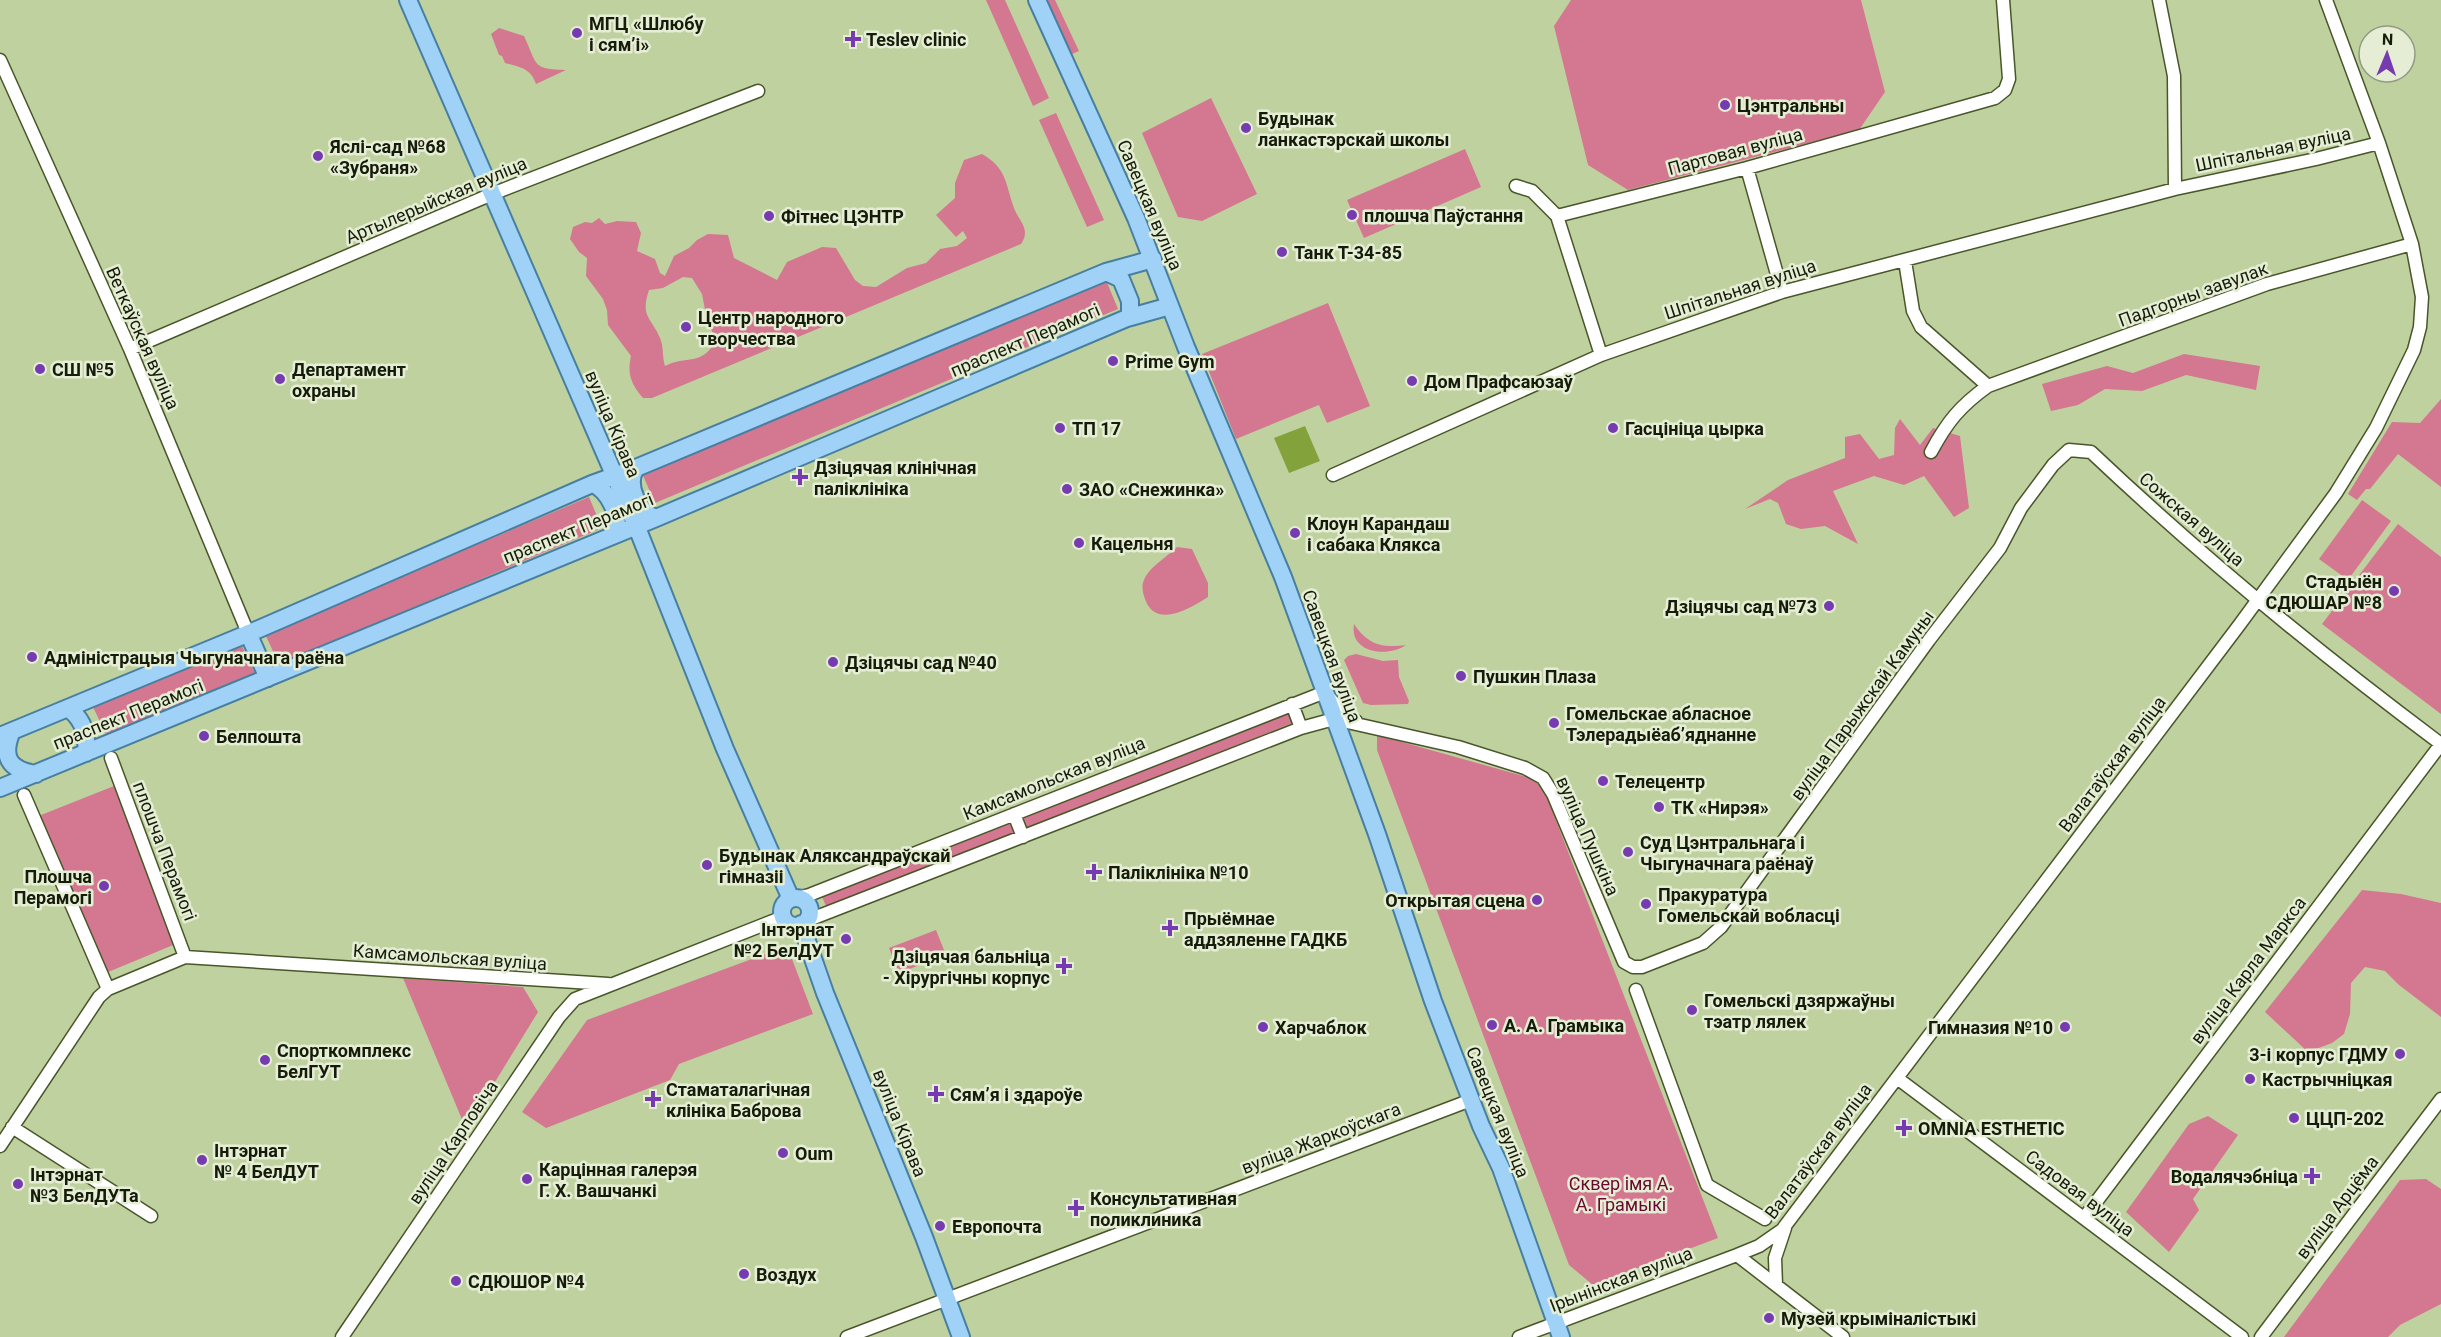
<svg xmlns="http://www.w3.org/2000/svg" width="2441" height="1337" viewBox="0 0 2441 1337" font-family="Roboto,sans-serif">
	<rect width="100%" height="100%" fill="#c0d1a0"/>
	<path fill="#d47790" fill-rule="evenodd" d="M 986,0 L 1005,0 L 1049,98 L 1033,106 Z
		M 1045,0 L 1055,0 L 1079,51 L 1070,55 Z
		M 1571,0 L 1861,0 L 1885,92 L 1859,130 L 1628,190 L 1588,165 L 1554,26 Z
		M 499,28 L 524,36 C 538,66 532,69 566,70 L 536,84 C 531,68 519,67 505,63 L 502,56 L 499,55 L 491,34 Z
		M 1211,98 L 1257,194 L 1202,221 L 1178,217 L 1142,133 Z
		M 1056,113 L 1104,220 L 1087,227 L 1039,120 Z
		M 1465,149 L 1481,187 L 1364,238 L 1347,200 Z
		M 982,154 C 1006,168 1005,181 1013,205 C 1017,220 1032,228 1021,244 L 652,398 L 643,398 C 631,384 627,374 631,356 L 608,325 L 607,310 L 603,299 L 586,276 L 587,258 L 579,252 L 570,239 L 573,227 L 585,222 L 592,223 L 599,218 L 605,224 L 617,221 L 636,222 L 641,233 L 637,251 L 655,259 L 660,273 L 665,276 L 674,256 L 689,248 L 697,240 L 708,234 L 728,235 L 734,258 L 777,280 L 787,262 L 822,247 L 836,248 L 855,280 L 863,286 L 876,287 L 907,268 L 926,263 L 940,249 L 957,246 L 967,238 L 963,231 L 956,237 L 936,215 L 955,198 L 955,183 L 964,160 ZM 683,277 L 692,278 L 702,294 L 707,320 L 716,340 C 702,367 686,355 665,366 C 662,357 664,347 660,338 C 651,317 640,317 649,290 L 663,288 Z
		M 1106,280 L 1118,309 L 655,503 L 641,471 Z
		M 1328,303 L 1370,406 L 1327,423 L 1319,405 L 1236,439 L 1202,354 Z
		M 2184,354 L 2260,366 L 2256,390 L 2186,375 L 2142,391 L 2105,389 L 2078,405 L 2051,411 L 2042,384 L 2107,366 L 2133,373 Z
		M 2441,399 L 2441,487 L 2398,454 L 2370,489 L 2366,489 L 2357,500 L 2348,494 L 2392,422 L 2420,423 Z
		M 1900,419 L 1920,445 L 1933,428 L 1960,436 L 1969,508 L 1954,517 L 1924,476 L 1904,485 L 1874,476 L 1833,491 L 1858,544 L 1825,526 L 1801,529 L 1786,524 L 1778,503 L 1770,499 L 1745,509 L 1788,480 L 1845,458 L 1845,437 L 1860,434 L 1879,459 L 1894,455 L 1895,428 Z
		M 589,497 L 602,528 L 279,664 L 265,634 Z
		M 2362,500 L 2391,521 L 2348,580 L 2319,559 Z
		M 2398,524 L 2441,557 L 2441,714 L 2322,624 Z
		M 1177,547 L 1192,549 L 1208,583 L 1208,597 C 1190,609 1155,629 1145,599 C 1143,593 1141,586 1144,580 C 1149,567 1167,557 1177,547 Z
		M 1354,624 C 1368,645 1382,648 1406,645 C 1388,658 1349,653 1354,624 Z
		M 242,646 L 255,673 L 106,734 L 93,707 Z
		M 1356,654 L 1383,661 L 1398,660 L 1399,677 L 1409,701 L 1408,704 L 1371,705 L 1363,703 L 1344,660 L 1348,656 Z
		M 1290,711 L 1295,722 L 827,908 L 822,897 Z
		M 1377,735 L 1527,777 L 1543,787 L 1718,1238 L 1593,1285 L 1569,1265 L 1377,750 Z
		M 114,786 L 178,943 L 101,975 L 36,817 Z
		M 2362,890 L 2401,894 L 2441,903 L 2441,1017 L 2399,985 L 2385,971 L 2365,967 L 2351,983 L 2350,1014 L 2344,1034 L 2332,1043 L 2308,1052 L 2265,1012 Z
		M 936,930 L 946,955 L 899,973 L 889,948 Z
		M 787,946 L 813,1014 L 679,1064 L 670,1080 L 546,1128 L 522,1112 L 587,1020 Z
		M 403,978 L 523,987 L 538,1012 L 466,1129 Z
		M 2208,1116 L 2238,1135 L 2193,1199 L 2199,1210 L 2169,1252 L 2126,1212 L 2189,1124 Z
		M 2426,1179 L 2441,1189 L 2441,1304 L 2400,1325 L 2388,1337 L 2284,1337 L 2400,1180 Z"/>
	<path fill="#84a23c" d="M 1305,426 L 1320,461 L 1289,473 L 1274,438 Z"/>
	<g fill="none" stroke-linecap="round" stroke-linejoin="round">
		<g stroke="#485629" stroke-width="15">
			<path id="minor" d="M 2159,0 L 2174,76 L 2175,189
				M 0,60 L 130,349 L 248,633
				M 1747,168 L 1782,292
				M 1516,186 L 1532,191 L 1557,216
				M 1557,216 L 1747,168 L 1995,98 L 2005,90 L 2009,79 L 2003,0
				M 1557,216 L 1601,355
				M 1905,261 L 1913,311 L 1921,327 L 1988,386
				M 130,349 L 492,194 L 758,91
				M 1931,452 C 1947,422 1960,406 1988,386 L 2267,284 L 2412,244
				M 1333,475 L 1601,355 L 1782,292 L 2175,189 L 2316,159 L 2379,143
				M 1292,704 L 1301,728
				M 111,758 L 185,957
				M 24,795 L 108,989
				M 1014,814 L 1023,837
				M 796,898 L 809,895 L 1325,692 L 1342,713 L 1356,721
				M 806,921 L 1301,728 L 1334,719 L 1458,747 L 1525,768 L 1543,778 L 1553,794 L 1624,962 L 1633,967 L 1642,967 L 1703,943 L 1721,927 L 1929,640 L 2000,548 L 2021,508 L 2053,465 L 2069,450 L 2091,452 C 2202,557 2319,653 2441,744
				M 1636,990 L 1707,1185 L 1765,1219
				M 1897,1078 L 2242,1337
				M 12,1127 L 151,1216
				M 0,1146 L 99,997 L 108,989 L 185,957 L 608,984
				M 2084,1218 L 2441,744
				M 1737,1255 L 1843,1337
				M 1776,1285 L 1775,1258 L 1785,1228
				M 342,1337 L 559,1017 L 575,999 L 783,917
				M 847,1337 L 1471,1100
				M 1519,1337 L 1737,1255 L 1759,1246 L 1782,1230 L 2240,624 L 2336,493 L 2376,428 L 2414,350 L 2420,327 L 2422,297 L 2412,244 L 2379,143 L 2326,0
				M 2261,1337 L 2441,1099"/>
		</g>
		<g stroke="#477fa1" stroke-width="20">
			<path id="major" d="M 408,0 L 636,525 L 725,749 L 791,899
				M 1037,0 L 1136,218 L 1186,347 L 1283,577 L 1377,834 L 1433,1001 L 1481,1126 L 1501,1168 L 1561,1337
				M 1106,272 L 1121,279 L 1130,301 L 1130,317
				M 636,468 C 625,484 638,512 656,518
				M 592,484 C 608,488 623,519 614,534
				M 248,633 L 268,678
				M 68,708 C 83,719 88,734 86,753
				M 12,731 C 1,757 9,770 36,774
				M 0,736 L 259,629 L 592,484 L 636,468 L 1106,272 L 1153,259
				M 0,788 L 656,518 L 1127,318 L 1170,306
				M782 912a14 14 0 1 1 28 0a14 14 0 1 1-28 0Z
				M 801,924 L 825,993 L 924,1237 L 961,1337"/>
		</g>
		<use href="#minor" stroke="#fff" stroke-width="12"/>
		<use href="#major" stroke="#a0d2f8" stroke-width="16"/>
	</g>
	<g fill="#763bb0" stroke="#e5eed5" stroke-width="2">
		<circle cx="577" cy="33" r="6"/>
		<path d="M850 30h6v6h6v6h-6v6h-6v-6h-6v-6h6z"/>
		<circle cx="1725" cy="105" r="6"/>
		<circle cx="1246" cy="128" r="6"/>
		<circle cx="318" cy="156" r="6"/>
		<circle cx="1352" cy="215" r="6"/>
		<circle cx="769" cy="216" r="6"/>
		<circle cx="1282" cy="252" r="6"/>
		<circle cx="686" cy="327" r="6"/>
		<circle cx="1113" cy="361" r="6"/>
		<circle cx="40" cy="369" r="6"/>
		<circle cx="280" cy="379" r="6"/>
		<circle cx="1412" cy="381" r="6"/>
		<circle cx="1060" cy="428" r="6"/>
		<circle cx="1613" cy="428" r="6"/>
		<path d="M797 468h6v6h6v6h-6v6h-6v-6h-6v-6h6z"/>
		<circle cx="1067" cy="489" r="6"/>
		<circle cx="1295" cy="533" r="6"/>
		<circle cx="1079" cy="543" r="6"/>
		<circle cx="2394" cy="591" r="6"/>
		<circle cx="1829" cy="606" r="6"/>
		<circle cx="32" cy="657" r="6"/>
		<circle cx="833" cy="662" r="6"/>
		<circle cx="1461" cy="676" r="6"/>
		<circle cx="1554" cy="723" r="6"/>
		<circle cx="204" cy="736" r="6"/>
		<circle cx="1603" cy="781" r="6"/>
		<circle cx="1659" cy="807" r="6"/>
		<circle cx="1628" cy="852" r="6"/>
		<circle cx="707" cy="865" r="6"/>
		<path d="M1091 863h6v6h6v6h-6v6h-6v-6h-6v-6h6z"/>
		<circle cx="104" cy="886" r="6"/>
		<circle cx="1537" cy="900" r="6"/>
		<circle cx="1646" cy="904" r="6"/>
		<path d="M1167 919h6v6h6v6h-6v6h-6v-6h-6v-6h6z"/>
		<circle cx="846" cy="939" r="6"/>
		<path d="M1061 957h6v6h6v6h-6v6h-6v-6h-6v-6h6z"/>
		<circle cx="1692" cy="1010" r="6"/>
		<circle cx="1492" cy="1025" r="6"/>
		<circle cx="1263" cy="1027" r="6"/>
		<circle cx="2065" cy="1027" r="6"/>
		<circle cx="2400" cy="1054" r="6"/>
		<circle cx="265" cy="1060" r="6"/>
		<circle cx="2250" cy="1079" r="6"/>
		<path d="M933 1085h6v6h6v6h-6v6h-6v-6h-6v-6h6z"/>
		<path d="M650 1090h6v6h6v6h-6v6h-6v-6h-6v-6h6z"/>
		<circle cx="2294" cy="1118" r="6"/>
		<path d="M1901 1119h6v6h6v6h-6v6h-6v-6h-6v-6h6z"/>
		<circle cx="783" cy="1153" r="6"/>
		<circle cx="202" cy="1160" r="6"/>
		<path d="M2309 1167h6v6h6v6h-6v6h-6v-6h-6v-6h6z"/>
		<circle cx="527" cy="1179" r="6"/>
		<circle cx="18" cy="1184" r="6"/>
		<path d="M1073 1199h6v6h6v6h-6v6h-6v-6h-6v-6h6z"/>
		<circle cx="940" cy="1226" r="6"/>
		<circle cx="744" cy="1274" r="6"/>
		<circle cx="456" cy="1281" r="6"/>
		<circle cx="1769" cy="1318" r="6"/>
	</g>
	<g text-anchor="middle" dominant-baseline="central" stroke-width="5" stroke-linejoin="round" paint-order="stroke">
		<g font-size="18" font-weight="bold" fill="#161c0a" stroke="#e5eed5" text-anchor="start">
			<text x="589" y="23">МГЦ «Шлюбу<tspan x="589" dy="21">і сямʼі»</tspan></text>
			<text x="866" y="39">Teslev clinic</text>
			<text x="1737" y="105">Цэнтральны</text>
			<text x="1258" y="118">Будынак<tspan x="1258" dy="21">ланкастэрскай школы</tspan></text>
			<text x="330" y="146">Яслі-сад №68<tspan x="330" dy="21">«Зубраня»</tspan></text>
			<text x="1364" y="215">плошча Паўстання</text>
			<text x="781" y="216">Фітнес ЦЭНТР</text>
			<text x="1294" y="252">Танк Т-34-85</text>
			<text x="698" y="317">Центр народного<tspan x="698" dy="21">творчества</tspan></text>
			<text x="1125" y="361">Prime Gym</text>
			<text x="52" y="369">СШ №5</text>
			<text x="292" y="369">Департамент<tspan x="292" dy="21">охраны</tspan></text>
			<text x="1424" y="381">Дом Прафсаюзаў</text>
			<text x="1072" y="428">ТП 17</text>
			<text x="1625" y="428">Гасцініца цырка</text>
			<text x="814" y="467">Дзіцячая клінічная<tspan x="814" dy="21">паліклініка</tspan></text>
			<text x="1079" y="489">ЗАО «Снежинка»</text>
			<text x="1307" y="523">Клоун Карандаш<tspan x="1307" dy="21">і сабака Клякса</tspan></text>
			<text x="1091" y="543">Кацельня</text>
			<text x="2382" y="581" text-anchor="end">Стадыён<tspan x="2382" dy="21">СДЮШАР №8</tspan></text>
			<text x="1817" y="606" text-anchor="end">Дзіцячы сад №73</text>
			<text x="44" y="657">Адміністрацыя Чыгуначнага раёна</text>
			<text x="845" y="662">Дзіцячы сад №40</text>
			<text x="1473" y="676">Пушкин Плаза</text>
			<text x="1566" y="713">Гомельскае абласное<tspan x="1566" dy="21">Тэлерадыёабʼяднанне</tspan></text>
			<text x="216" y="736">Белпошта</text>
			<text x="1615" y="781">Телецентр</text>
			<text x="1671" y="807">ТК «Нирэя»</text>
			<text x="1640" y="842">Суд Цэнтральнага і<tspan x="1640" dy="21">Чыгуначнага раёнаў</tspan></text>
			<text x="719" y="855">Будынак Аляксандраўскай<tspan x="719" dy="21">гімназіі</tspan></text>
			<text x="1108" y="872">Паліклініка №10</text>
			<text x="92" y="876" text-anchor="end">Плошча<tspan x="92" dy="21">Перамогі</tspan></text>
			<text x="1658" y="894">Пракуратура<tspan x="1658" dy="21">Гомельскай вобласці</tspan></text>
			<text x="1525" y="900" text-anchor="end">Открытая сцена</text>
			<text x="1184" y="918">Прыёмнае<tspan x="1184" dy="21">аддзяленне ГАДКБ</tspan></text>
			<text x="834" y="929" text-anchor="end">Інтэрнат<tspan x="834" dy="21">№2 БелДУТ</tspan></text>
			<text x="1050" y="956" text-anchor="end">Дзіцячая бальніца<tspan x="1050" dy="21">- Хірургічны корпус</tspan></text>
			<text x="1704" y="1000">Гомельскі дзяржаўны<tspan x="1704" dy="21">тэатр лялек</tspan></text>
			<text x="1504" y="1025">А. А. Грамыка</text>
			<text x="1275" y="1027">Харчаблок</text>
			<text x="2053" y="1027" text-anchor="end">Гимназия №10</text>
			<text x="277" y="1050">Спорткомплекс<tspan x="277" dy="21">БелГУТ</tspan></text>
			<text x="2388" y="1054" text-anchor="end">3-і корпус ГДМУ</text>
			<text x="2262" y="1079">Кастрычніцкая</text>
			<text x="666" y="1089">Стаматалагічная<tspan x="666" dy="21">клініка Баброва</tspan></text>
			<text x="950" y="1094">Сямʼя і здароўе</text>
			<text x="2306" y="1118">ЦЦП-202</text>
			<text x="1918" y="1128">OMNIA ESTHETIC</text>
			<text x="214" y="1150">Інтэрнат<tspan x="214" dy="21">№ 4 БелДУТ</tspan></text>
			<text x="795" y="1153">Oum</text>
			<text x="539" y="1169">Карцінная галерэя<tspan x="539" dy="21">Г. Х. Вашчанкі</tspan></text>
			<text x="30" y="1174">Інтэрнат<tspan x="30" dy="21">№3 БелДУТа</tspan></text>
			<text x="2298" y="1176" text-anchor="end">Водалячэбніца</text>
			<text x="1090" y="1198">Консультативная<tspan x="1090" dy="21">поликлиника</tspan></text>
			<text x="952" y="1226">Европочта</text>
			<text x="756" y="1274">Воздух</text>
			<text x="468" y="1281">СДЮШОР №4</text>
			<text x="1781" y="1318">Музей крыміналістыкі</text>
		</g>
		<g font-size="18" fill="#161c0a" stroke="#e5eed5">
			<text transform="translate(2273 149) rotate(-12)">Шпітальная вуліца</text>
			<text transform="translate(1735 151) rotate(-15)">Партовая вуліца</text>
			<text transform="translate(436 200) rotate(-23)">Артылерыйская вуліца</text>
			<text transform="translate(1150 205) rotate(67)">Савецкая вуліца</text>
			<text transform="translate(1740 289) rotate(-18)">Шпітальная вуліца</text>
			<text transform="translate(2193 294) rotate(-20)">Падгорны завулак</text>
			<text transform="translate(143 338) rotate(66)">Веткаўская вуліца</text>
			<text transform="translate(1025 340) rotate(-23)">праспект Перамогі</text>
			<text transform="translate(613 424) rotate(67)">вуліца Кірава</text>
			<text transform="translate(2192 519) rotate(41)">Сожская вуліца</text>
			<text transform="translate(578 528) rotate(-22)">праспект Перамогі</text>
			<text transform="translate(1332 656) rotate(70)">Савецкая вуліца</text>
			<text transform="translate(1862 705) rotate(-54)">вуліца Парыжскай Камуны</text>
			<text transform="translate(128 714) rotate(-22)">праспект Перамогі</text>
			<text transform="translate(2112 764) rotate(-53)">Валатаўская вуліца</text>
			<text transform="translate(1054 778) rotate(-22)">Камсамольская вуліца</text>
			<text transform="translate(1588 836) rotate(66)">вуліца Пушкіна</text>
			<text transform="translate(165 851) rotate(69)">плошча Перамогі</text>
			<text transform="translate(450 957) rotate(4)">Камсамольская вуліца</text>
			<text transform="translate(2248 970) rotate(-53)">вуліца Карла Маркса</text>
			<text transform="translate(1498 1112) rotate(68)">Савецкая вуліца</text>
			<text transform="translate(900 1123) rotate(68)">вуліца Кірава</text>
			<text transform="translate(1321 1138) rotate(-21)">вуліца Жаркоўскага</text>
			<text transform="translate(453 1142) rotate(-56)">вуліца Карповіча</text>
			<text transform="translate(1818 1151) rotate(-53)">Валатаўская вуліца</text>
			<text transform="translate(2080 1193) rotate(37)">Садовая вуліца</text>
			<text transform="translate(2337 1207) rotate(-53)">вуліца Арцёма</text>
			<text transform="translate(1621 1279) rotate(-21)">Ірынінская вуліца</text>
		</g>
		<g font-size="18" fill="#690731" stroke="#e5eed5">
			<text x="1621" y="1183">Сквер імя А.<tspan x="1621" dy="21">А. Грамыкі</tspan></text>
		</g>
	</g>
	<g transform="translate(2387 54) rotate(2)"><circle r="28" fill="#e5eed5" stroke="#929a84" stroke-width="1.5"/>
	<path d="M0-4.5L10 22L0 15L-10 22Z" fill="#763bb0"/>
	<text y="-9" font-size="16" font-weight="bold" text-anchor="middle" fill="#161c0a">N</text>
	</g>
</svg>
